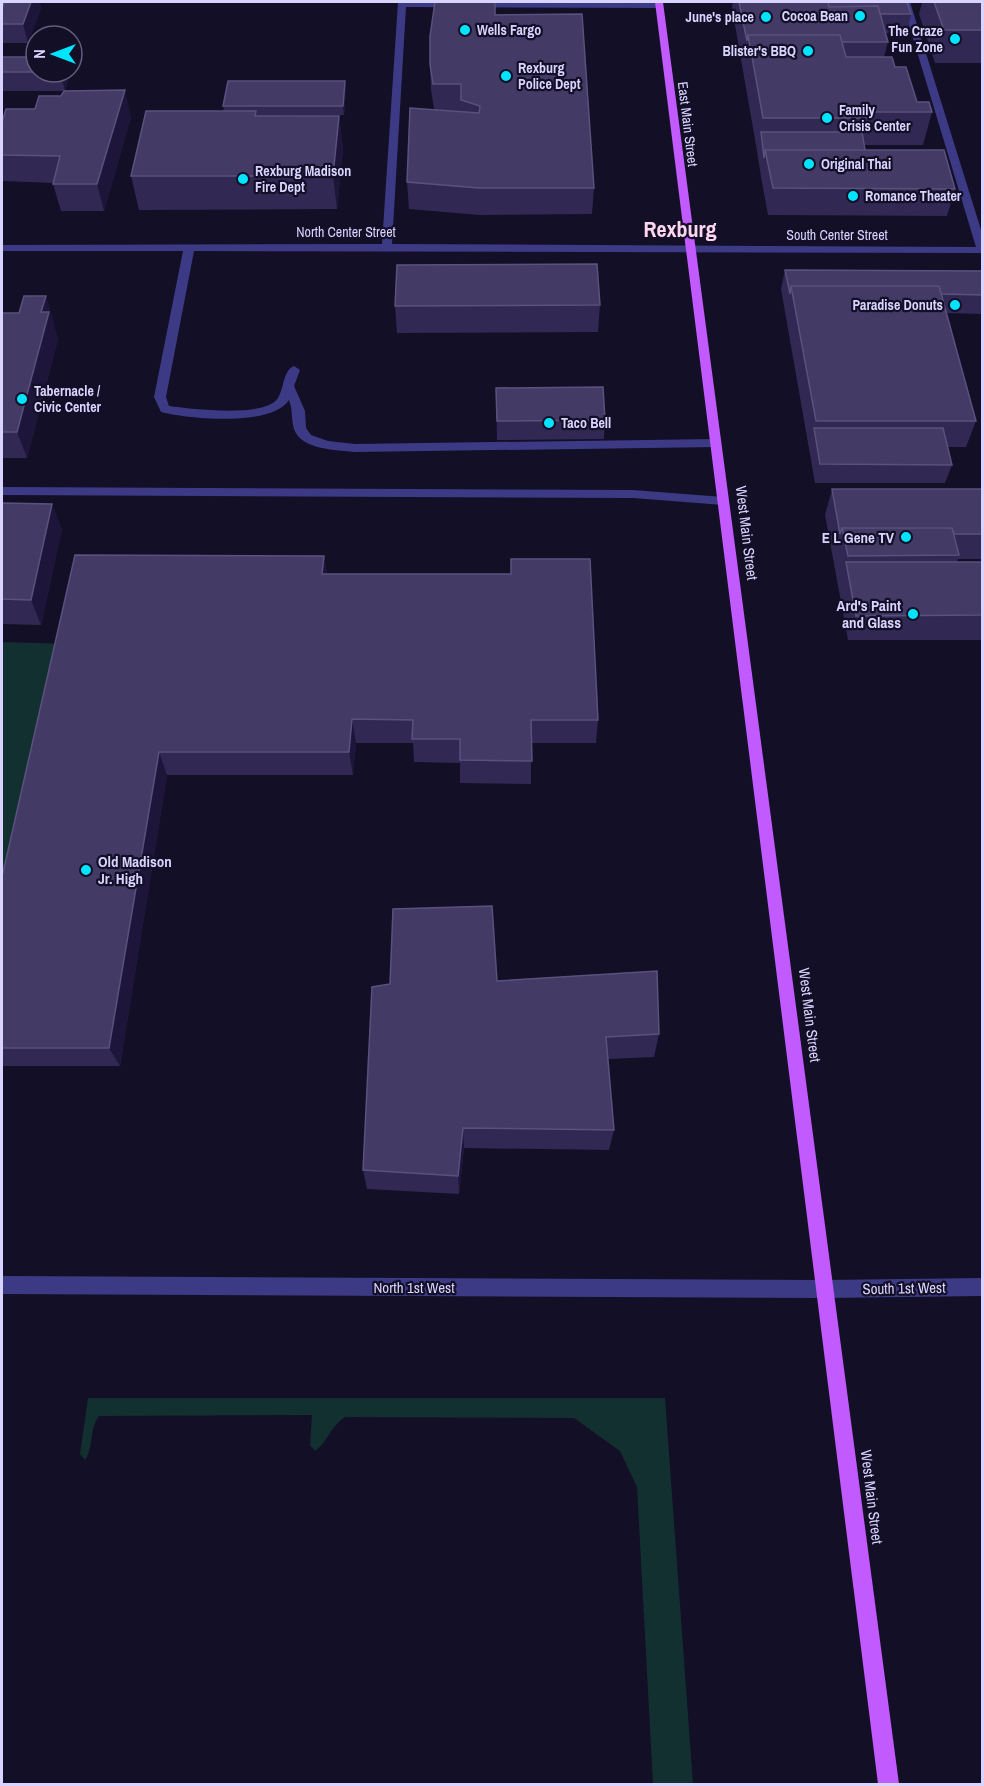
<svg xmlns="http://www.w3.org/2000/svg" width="984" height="1786" viewBox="0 0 984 1786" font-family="'Archivo Narrow',sans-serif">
	<rect width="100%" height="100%" fill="#130f26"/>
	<path fill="#12302f" d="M 2,642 L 71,644 L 2,956 Z
		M 88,1398 L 665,1398 L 693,1784 L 653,1784 L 637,1487 L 620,1451 L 574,1418 L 345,1417 C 328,1429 329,1441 315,1451 L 310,1445 L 312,1415 L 99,1416 C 89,1429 94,1447 85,1460 L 80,1454 Z"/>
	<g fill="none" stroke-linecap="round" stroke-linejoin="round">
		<path fill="#3d3a85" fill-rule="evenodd" d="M 398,2 L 659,2 L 663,5 L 659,8 L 406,7 L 392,244 L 976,247 L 902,2 L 910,2 L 982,233 L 982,253 L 194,251 L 166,397 L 169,406 C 191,409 266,418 278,398 C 284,389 283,370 294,366 L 300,370 L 294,386 L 305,411 L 306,428 L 311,435 L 328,441 L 355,444 L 716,439 L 722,443 L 716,447 L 355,452 C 337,450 301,450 294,429 C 291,419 293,410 289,400 C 272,427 188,419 161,412 L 154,397 L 183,251 L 2,251 L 2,245 L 382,244 Z
			M 2,487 L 633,490 L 723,497 L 729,501 L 723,505 L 633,498 L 2,495 Z
			M 2,1276 L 826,1280 L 982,1278 L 982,1296 L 826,1298 L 2,1294 Z"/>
		<path fill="#c25bff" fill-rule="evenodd" d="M 655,2 L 663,2 L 899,1784 L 878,1784 Z"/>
	</g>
	<path fill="#312854" d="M 4,2 L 39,2 L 41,8 L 28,43 L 2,43 L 2,9 Z
		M 733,2 L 907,2 L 911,14 L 907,33 L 885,33 L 888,42 L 884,57 L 895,67 L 917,102 L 932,112 L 923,145 L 864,145 L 865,150 L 955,189 L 947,216 L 768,215 L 761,177 L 757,151 L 735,25 L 732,7 Z
		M 922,2 L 982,2 L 982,63 L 935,63 L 919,14 Z
		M 495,15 L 594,188 L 592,214 L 479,215 L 409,209 L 407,182 L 434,109 L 431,90 L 430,64 Z
		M 2,57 L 36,72 L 68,72 L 69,76 L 65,91 L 2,91 Z
		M 345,81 L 346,90 L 344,115 L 256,116 L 339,116 L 343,149 L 337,209 L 139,210 L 131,176 L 224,111 L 223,106 Z
		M 131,117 L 104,211 L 61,211 L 53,184 L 54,183 L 2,181 L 2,122 Z
		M 785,270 L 982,271 L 982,314 L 946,313 L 976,421 L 966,447 L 947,447 L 952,465 L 945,483 L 815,483 L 781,289 Z
		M 600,305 L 598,332 L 397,333 L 395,306 Z
		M 2,313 L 54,323 L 54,326 L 58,339 L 27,458 L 2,458 Z
		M 496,388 L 605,420 L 604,439 L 497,440 Z
		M 832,489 L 982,489 L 982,559 L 958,559 L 957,562 L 982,562 L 982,640 L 848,640 L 825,515 Z
		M 2,503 L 62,529 L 41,625 L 2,624 Z
		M 324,556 L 327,574 L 598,720 L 596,743 L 531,743 L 531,784 L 460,783 L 460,763 L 414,762 L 413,743 L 356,743 L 353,775 L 167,775 L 120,1066 L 2,1066 L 2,877 Z
		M 497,981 L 659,1034 L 654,1057 L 608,1059 L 614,1130 L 609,1150 L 464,1148 L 459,1194 L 367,1189 L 363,1170 Z"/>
	<path fill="#1d163a" d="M 31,2 L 39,2 L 41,8 L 28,43 L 23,24 Z
		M 60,72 L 68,72 L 69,76 L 65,91 Z
		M 345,81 L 346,90 L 344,115 L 343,106 Z
		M 125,90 L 131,117 L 104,211 L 97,184 Z
		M 339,116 L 343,149 L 337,209 L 333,176 Z
		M 46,296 L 54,323 L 54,326 L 58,339 L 27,458 L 17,432 L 41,312 Z
		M 52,504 L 62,529 L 41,625 L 31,600 Z
		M 324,556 L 328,581 L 322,574 Z
		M 352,719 L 356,743 L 353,775 L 349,752 Z
		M 159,752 L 167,775 L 120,1066 L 109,1048 Z
		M 463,1128 L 464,1148 L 459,1194 L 458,1176 Z"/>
	<path fill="#433a66" stroke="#5a527e" stroke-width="1.5" d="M 4,2 L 31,2 L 23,24 L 2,24 L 2,9 Z
		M 435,2 L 495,2 L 495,15 L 582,14 L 594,188 L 479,188 L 407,182 L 410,108 L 479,113 L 480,106 L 461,100 L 461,84 L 433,84 L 430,64 L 430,36 Z
		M 739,2 L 828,2 L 829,7 L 878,6 L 888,42 L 842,42 L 840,35 L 748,35 L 747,41 Z
		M 828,2 L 907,2 L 911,14 L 880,14 L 878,6 L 829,7 Z
		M 934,2 L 982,2 L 982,30 L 944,30 Z
		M 748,35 L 840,35 L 846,57 L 892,57 L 895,67 L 906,67 L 917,102 L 929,102 L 932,112 L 864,112 L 866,118 L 763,118 Z
		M 2,57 L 36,57 L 36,72 L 60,72 L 2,72 Z
		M 228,81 L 345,81 L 343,106 L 223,106 Z
		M 125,90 L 97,184 L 53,184 L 60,156 L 2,155 L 2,122 L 6,109 L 35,109 L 39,96 L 61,96 L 64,91 Z
		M 146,111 L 256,111 L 255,116 L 339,116 L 333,176 L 131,176 Z
		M 761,132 L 862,132 L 865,150 L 765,150 L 764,158 Z
		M 765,150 L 944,150 L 955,189 L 773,188 Z
		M 597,264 L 600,305 L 395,306 L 397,265 Z
		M 785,270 L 982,271 L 982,295 L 941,294 L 939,286 L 791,286 L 790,294 Z
		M 791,286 L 939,286 L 976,421 L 816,421 Z
		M 24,296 L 46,296 L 41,312 L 49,312 L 17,432 L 2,432 L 2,313 L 19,313 Z
		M 603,387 L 605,420 L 497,421 L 496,388 Z
		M 814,428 L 943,428 L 952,465 L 820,464 Z
		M 832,489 L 982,489 L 982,534 L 954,534 L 952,528 L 842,528 L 840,534 Z
		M 2,503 L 52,504 L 31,600 L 2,599 Z
		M 842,528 L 952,528 L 959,555 L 848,556 Z
		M 75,555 L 324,556 L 322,574 L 511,574 L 511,559 L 590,559 L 598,720 L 531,720 L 532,761 L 460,760 L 460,739 L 412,739 L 413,720 L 352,719 L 349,752 L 159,752 L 109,1048 L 2,1048 L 2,877 Z
		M 846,562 L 982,562 L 982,615 L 856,616 Z
		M 492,906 L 497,981 L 657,971 L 659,1034 L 606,1037 L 614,1130 L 463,1128 L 458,1176 L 363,1170 L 372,987 L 390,984 L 393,909 Z"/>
	<g fill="#00e5ff" stroke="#130f26" stroke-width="2">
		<circle cx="860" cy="16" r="6"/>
		<circle cx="766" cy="17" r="6"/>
		<circle cx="465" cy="30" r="6"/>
		<circle cx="955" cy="39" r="6"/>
		<circle cx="808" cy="51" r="6"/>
		<circle cx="506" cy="76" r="6"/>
		<circle cx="827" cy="118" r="6"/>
		<circle cx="809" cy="164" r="6"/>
		<circle cx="243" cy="179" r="6"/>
		<circle cx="853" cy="196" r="6"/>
		<circle cx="955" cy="305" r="6"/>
		<circle cx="22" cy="399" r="6"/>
		<circle cx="549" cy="423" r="6"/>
		<circle cx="906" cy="537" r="6"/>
		<circle cx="913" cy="614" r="6"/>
		<circle cx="86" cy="870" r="6"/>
	</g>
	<g text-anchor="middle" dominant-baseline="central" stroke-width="4.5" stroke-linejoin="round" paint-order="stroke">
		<g font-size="14" font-weight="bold" fill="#d9d4ff" stroke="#130f26" text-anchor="start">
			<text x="848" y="16" text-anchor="end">Cocoa Bean</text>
			<text x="754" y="17" text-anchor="end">June's place</text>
			<text x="477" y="30">Wells Fargo</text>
			<text x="943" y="31" text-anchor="end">The Craze<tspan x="943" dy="16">Fun Zone</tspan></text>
			<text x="796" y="51" text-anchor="end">Blister's BBQ</text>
			<text x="518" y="68">Rexburg<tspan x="518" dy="16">Police Dept</tspan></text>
			<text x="839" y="110">Family<tspan x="839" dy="16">Crisis Center</tspan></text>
			<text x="821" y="164">Original Thai</text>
			<text x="255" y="171">Rexburg Madison<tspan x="255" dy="16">Fire Dept</tspan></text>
			<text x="865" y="196">Romance Theater</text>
			<text x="943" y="305" text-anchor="end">Paradise Donuts</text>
			<text x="34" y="391">Tabernacle /<tspan x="34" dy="16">Civic Center</tspan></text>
			<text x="561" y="423">Taco Bell</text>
		</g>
		<g font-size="14" fill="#d9d4ff" stroke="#130f26">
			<text transform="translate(688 124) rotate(83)">East Main Street</text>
			<text x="346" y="232">North Center Street</text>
			<text x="837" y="235">South Center Street</text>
		</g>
		<g font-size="15" fill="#d9d4ff" stroke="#130f26">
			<text transform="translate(747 533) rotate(83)">West Main Street</text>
			<text transform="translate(810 1015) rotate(83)">West Main Street</text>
			<text x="414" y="1287">North 1st West</text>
			<text transform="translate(904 1288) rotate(-1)">South 1st West</text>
			<text transform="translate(872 1497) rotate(83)">West Main Street</text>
		</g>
		<g font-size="15" font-weight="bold" fill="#d9d4ff" stroke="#130f26" text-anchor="end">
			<text x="894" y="537">E L Gene TV</text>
			<text x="901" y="605">Ard's Paint<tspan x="901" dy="17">and Glass</tspan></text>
			<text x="98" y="861" text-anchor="start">Old Madison<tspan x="98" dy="17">Jr. High</tspan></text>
		</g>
		<g font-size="22" font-weight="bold" fill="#ffd6f0" stroke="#130f26">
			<text x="680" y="229">Rexburg</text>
		</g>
	</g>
	<rect width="984" height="1786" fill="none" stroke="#d9d4ff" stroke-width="6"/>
	<g transform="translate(54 54) rotate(270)"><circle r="28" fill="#130f26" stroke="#625e7d" stroke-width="1.5"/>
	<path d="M0-4.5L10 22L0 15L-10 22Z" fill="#00e5ff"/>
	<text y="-9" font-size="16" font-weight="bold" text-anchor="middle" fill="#d9d4ff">N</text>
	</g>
</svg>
